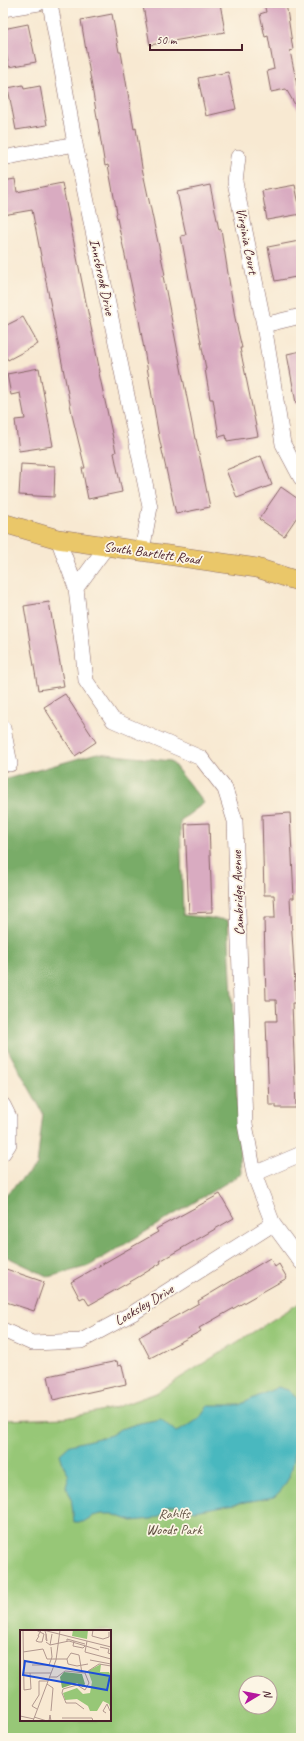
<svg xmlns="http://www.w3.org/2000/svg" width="304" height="1741" viewBox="0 0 304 1741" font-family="Caveat,sans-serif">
	<rect width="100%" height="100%" fill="#fcf5e5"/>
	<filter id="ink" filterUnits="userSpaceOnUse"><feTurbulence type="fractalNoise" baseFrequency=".025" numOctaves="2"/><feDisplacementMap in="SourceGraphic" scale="8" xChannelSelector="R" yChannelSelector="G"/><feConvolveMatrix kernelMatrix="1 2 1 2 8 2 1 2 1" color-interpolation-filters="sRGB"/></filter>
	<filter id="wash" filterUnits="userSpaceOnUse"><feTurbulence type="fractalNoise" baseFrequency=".012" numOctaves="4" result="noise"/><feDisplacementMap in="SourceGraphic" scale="16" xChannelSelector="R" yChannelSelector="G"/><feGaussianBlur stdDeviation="0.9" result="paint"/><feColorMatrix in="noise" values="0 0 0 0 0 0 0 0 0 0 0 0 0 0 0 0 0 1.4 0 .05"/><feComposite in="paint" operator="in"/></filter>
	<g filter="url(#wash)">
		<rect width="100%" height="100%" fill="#f8e9d2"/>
		<path fill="#97c777" stroke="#707351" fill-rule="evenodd" d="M 301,1302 L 301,1738 L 3,1738 L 3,1420 L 66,1418 L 114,1408 L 156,1393 ZM 21,1631 L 110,1631 L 110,1720 L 21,1720 ZM 246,1683 L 270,1683 L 270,1707 L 246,1707 Z"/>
		<path fill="#79ac68" stroke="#62664a" d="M 97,753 L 171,761 L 204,803 L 180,821 L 183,915 L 228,920 L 241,1174 L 89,1266 L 49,1277 L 3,1255 L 3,1197 L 37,1165 L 43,1113 L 3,1041 L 3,780 Z"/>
		<path fill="#48b8bf" stroke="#496c75" d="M 278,1387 L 288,1390 L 301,1402 L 301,1430 L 296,1433 C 296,1456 293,1482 274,1497 L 195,1511 L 176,1505 L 167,1507 L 161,1515 L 152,1519 L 132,1521 L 112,1514 L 102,1514 L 93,1516 L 83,1522 L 74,1522 L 71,1497 L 66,1487 L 69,1476 L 64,1467 L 60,1454 L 70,1445 L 111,1435 L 120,1429 L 140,1423 L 161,1419 L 176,1432 C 190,1425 201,1420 208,1405 L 239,1405 Z"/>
		<g id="blocks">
			<path fill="#d9abc1" d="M 160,3 L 220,3 L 225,32 L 150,45 L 143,6 Z
				M 264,3 L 286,3 L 293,50 L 290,51 L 301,104 L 301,115 L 286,89 L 271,92 L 267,71 L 274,69 L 268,36 L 265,37 L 260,14 L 266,12 Z
				M 112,14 L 119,52 L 121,52 L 134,129 L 136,128 L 142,168 L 165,275 L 163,276 L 195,439 L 196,439 L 210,507 L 176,514 L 159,437 L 139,320 L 116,214 L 117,213 L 108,165 L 105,166 L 81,20 Z
				M 28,24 L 36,62 L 9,67 L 3,37 L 3,29 Z
				M 228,72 L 236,109 L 206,116 L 198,78 Z
				M 23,85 L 24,89 L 40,86 L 47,125 L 16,130 L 8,88 Z
				M 15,179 L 17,192 L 62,183 L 100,372 L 99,373 L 116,452 L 114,453 L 122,492 L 88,499 L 82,468 L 85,468 L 73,419 L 32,210 L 3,215 L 3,181 Z
				M 210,185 L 219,230 L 221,229 L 235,318 L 242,348 L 240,348 L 258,436 L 227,441 L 226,435 L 219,437 L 213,399 L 210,399 L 205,369 L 206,369 L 181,236 L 186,235 L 177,192 Z
				M 295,185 L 301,214 L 267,220 L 262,191 Z
				M 299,241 L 301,252 L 301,276 L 275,281 L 268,247 Z
				M 23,317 L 38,344 L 8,360 L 3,352 L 3,327 Z
				M 301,351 L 301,402 L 296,403 L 287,354 Z
				M 39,368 L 53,446 L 19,451 L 15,420 L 25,419 L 20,393 L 11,395 L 7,374 Z
				M 261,456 L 272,485 L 237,498 L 226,470 Z
				M 21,464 L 55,466 L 54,497 L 19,495 Z
				M 281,487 L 301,501 L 301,511 L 284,536 L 259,519 Z
				M 49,602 L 64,686 L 38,690 L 24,606 Z
				M 65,694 L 96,742 L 75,756 L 44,707 Z
				M 290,813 L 294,898 L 290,898 L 296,1003 L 292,1003 L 296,1108 L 276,1108 L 276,1105 L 269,1105 L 266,1021 L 277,1021 L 276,1000 L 266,1000 L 264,918 L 275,918 L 275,915 L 274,895 L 264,895 L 262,815 Z
				M 209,823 L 212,912 L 189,913 L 185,824 Z
				M 220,1194 L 234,1218 L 160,1261 L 161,1263 L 135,1279 L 89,1305 L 84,1297 L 80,1299 L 71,1282 L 158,1232 L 156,1229 Z
				M 270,1258 L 275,1267 L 279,1264 L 287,1278 L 199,1328 L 201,1331 L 150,1358 L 139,1337 L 199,1303 L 198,1301 Z
				M 3,1268 L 44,1282 L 34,1311 L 3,1301 Z
				M 117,1361 L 118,1366 L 122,1365 L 126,1384 L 53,1400 L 48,1376 Z"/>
		</g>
	</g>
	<g filter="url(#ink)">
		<use href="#blocks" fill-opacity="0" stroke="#876665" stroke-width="1"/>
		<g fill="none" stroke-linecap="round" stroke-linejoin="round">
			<g stroke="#876665" stroke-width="16">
				<path id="minor" d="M 50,3 L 75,144 L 150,507 L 142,551
					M 3,9 L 39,3
					M 238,157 L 235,182 L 264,325 L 283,444 L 301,478
					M 3,158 L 75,144
					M 264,325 L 301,316
					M 58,539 L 76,588 L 86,681 L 113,720 L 201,758 L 225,789 L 235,821 L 245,1124 L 254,1174 L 273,1224 L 301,1262
					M 76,588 L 107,546
					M 3,728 L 10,764
					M 3,1105 L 9,1117 L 9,1144 L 3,1153
					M 254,1174 L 301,1154
					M 3,1330 L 32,1343 L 81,1341 L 133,1313 L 273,1224"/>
			</g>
			<g stroke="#876665" stroke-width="20">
				<path id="major" d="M 3,523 L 58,539 L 257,568 L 301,582"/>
			</g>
			<use href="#minor" stroke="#fff" stroke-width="15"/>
			<use href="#major" stroke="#eac769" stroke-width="19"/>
		</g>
	</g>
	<g text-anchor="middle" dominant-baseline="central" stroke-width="3.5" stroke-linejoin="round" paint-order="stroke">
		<g font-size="14" fill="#4a1f2b" stroke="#fcf5e5">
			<text transform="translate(247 241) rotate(79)">Virginia Court</text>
			<text transform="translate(102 277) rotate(78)">Innsbrook Drive</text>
			<text transform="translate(152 553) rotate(8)">South Bartlett Road</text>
			<text transform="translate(238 893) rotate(-92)">Cambridge Avenue</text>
			<text transform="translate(144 1305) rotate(-31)">Locksley Drive</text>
		</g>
		<g font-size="14" fill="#615142" stroke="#fcf5e5">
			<text x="174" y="1513">Rahlfs<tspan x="174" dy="16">Woods Park</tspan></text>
		</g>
	</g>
	<g transform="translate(20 1630)">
		<rect width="91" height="91" fill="#f8e9d2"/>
		<path d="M 53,0 L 68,0 L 67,9 L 52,6 ZM 81,34 L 80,42 L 89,42 L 91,46 L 91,80 L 89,74 L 83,71 L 77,81 L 70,81 L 68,76 L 57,69 L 45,70 L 43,63 L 57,58 L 63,64 L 70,63 L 72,52 L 68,41 Z" fill="#97c777"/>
		<path d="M 44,42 L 62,44 L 65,54 L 63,57 L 57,53 L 42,58 L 40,47 Z" fill="#79ac68"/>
		<path fill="none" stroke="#b2988f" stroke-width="1" d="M 3,0 L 4,60 L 11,59 L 10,43M 16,0 L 24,4 L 22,12 L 19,12 L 16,11 L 19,6 L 18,6 L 20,2 L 21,1 L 21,0M 23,0 L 91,17M 73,0 L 72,6 L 83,9 L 89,7 L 89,2M 25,1 L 26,4 L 26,10 L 27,11 L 26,4M 47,11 L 47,9 L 65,14M 54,11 L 53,16 L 63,18 L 65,16M 67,11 L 65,22 L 91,29M 26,12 L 30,15 L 32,4M 30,15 L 49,11 L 79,20M 80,17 L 89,19 L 88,23 L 91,24M 3,22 L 23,19 L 27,29 L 47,29 L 48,34 L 57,36 L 68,34M 47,29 L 51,23 L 59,25 L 62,43M 70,30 L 91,34M 12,35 L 29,35 L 32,27 L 31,17M 3,43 L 31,43M 29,47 L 37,47 L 45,41 L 65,43 L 79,34 L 91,36M 27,54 L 33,58 L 31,81M 17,79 L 12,76 L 19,65 L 19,51 L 28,51M 64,79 L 56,73 L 46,73 L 42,63 L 43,59 L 57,55 L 65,60 L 69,53 L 65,43M 86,83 L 83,81 L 87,74 L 90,81M 0,86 L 14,89M 14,87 L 27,91M 42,88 L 72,88 L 73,91M 13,91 L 36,30 L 40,0M 29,91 L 30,85 L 31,91"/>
		<path fill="#1d4ed8" fill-opacity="0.15" stroke="#1d4ed8" stroke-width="2" d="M 5,31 L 90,46 L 87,60 L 3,45 Z"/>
		<rect width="91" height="91" fill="none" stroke="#4a1f2b" stroke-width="2"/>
	</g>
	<rect width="304" height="1741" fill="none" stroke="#fcf5e5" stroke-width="16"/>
	<g transform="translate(258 1695) rotate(80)"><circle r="19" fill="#fcf5e5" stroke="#b59f9b"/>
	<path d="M0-3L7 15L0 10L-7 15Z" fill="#b5179e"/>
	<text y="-6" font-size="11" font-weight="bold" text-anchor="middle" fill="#4a1f2b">N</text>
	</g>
	<path d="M150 44v6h92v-6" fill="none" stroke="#4a1f2b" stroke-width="2"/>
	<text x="156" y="44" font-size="12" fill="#4a1f2b" stroke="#fcf5e5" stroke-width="3" paint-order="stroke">50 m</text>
</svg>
